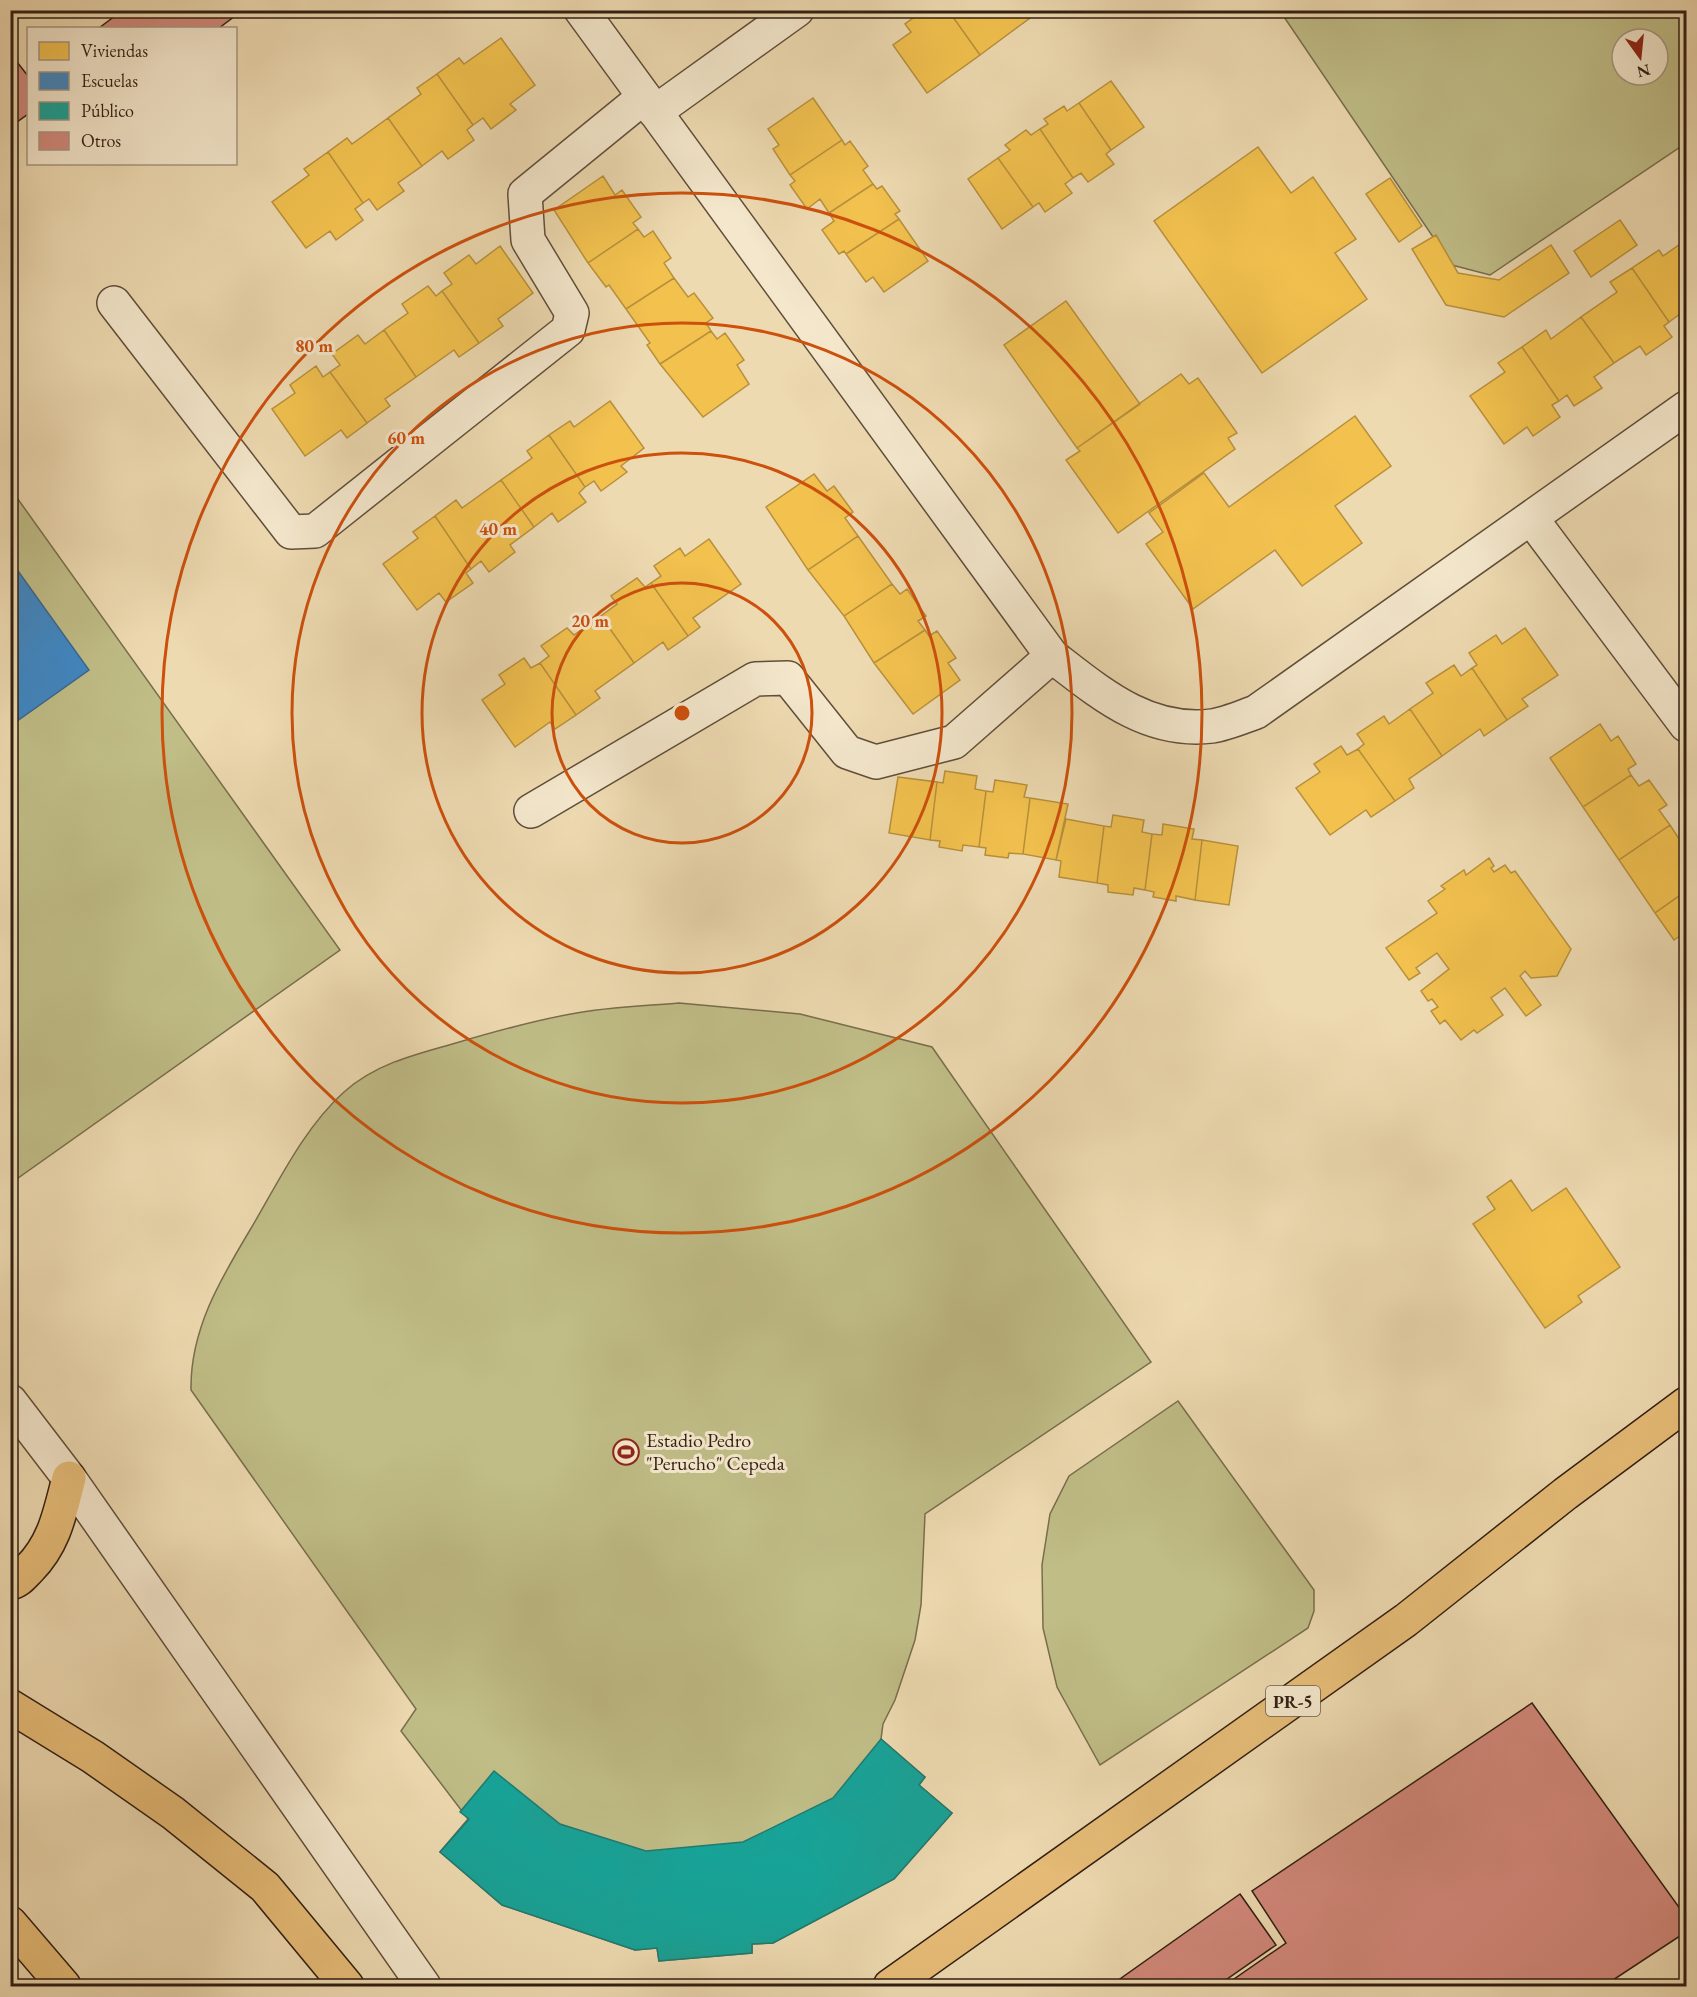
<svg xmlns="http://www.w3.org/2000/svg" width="1697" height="1997" viewBox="0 0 1697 1997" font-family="'EB Garamond',serif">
	<rect width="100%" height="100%" fill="#eedab1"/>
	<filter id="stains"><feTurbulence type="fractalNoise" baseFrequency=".00333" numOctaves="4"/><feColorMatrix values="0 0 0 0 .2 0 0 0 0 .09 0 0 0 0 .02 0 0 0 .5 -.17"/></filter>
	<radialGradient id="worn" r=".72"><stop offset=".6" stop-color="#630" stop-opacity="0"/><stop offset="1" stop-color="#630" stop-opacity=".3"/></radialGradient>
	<path fill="#c0bd87" stroke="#786e4d" stroke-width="1.5" fill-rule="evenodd" d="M 1280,11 L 1686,11 L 1686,143 L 1490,275 L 1452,265 ZM 1622,39 L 1658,39 L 1658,75 L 1622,75 Z
		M 10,488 L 340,950 L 11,1183 L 10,1183 Z
		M 679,1003 L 800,1014 L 932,1047 L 1151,1362 L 925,1514 L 921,1605 L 915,1640 L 895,1700 L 883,1724 L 881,1739 L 925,1777 L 919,1785 L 952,1813 L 894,1879 L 773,1943 L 752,1944 L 752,1953 L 659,1961 L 657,1948 L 635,1950 L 502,1905 L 440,1852 L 468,1819 L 401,1731 L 416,1709 L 191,1390 C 190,1330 220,1280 250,1230 C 278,1183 303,1129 344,1092 C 375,1064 416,1054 456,1043 C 493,1032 532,1021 571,1014 C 606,1007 643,1006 679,1003 Z
		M 1178,1401 L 1314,1590 L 1314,1611 L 1308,1628 L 1100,1765 L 1057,1687 L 1043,1628 L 1042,1565 L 1050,1514 L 1069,1476 Z"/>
	<path fill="#f2c14e" stroke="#b8903c" stroke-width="1.5" d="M 924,10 L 935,10 L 939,15 L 948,10 L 980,55 L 927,93 L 893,45 L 911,32 L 905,24 Z
		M 948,10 L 1025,10 L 1030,18 L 980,55 Z
		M 501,38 L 535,85 L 510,104 L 516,110 L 491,129 L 483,118 L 473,125 L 437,74 L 459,58 L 464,64 Z
		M 437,74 L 473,125 L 467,130 L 474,140 L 448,159 L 442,151 L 422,166 L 388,118 L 421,94 L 417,88 Z
		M 1111,81 L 1144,127 L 1111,150 L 1079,103 Z
		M 813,98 L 842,140 L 790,175 L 773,149 L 779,145 L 768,129 Z
		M 1079,103 L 1111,150 L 1106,154 L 1114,164 L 1088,182 L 1081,173 L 1073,178 L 1040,129 L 1048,124 L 1044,119 L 1064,106 L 1067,111 Z
		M 388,118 L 422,166 L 398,183 L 404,191 L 377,210 L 369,199 L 363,203 L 328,152 L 347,138 L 352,144 Z
		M 1040,129 L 1073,178 L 1065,184 L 1072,193 L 1045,212 L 1039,203 L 1033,207 L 998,158 L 1010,150 L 1005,145 L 1026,130 L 1031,135 Z
		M 842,140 L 845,145 L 850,141 L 868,166 L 863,170 L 873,184 L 829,213 L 820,199 L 807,209 L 790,185 L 795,181 L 790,175 Z
		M 1258,147 L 1291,193 L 1313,177 L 1356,239 L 1335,253 L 1367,299 L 1262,373 L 1154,221 Z
		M 328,152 L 363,203 L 355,209 L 363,220 L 336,240 L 330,231 L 306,248 L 272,202 L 309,175 L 304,169 Z
		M 998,158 L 1033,207 L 1002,229 L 968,179 Z
		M 603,176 L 615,195 L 622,190 L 641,217 L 633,223 L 638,229 L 588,263 L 554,210 Z
		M 1390,178 L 1422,226 L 1399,242 L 1366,194 Z
		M 873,184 L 877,189 L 882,186 L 900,211 L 895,214 L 899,219 L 846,254 L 844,251 L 839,254 L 822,230 L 834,221 L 829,213 Z
		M 899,219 L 928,261 L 884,292 L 873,277 L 866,282 L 846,254 Z
		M 1620,220 L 1637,245 L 1591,277 L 1574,251 Z
		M 638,229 L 644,237 L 653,231 L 671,258 L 664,263 L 674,278 L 626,309 L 609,285 L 606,287 L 588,263 Z
		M 1436,235 L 1458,273 L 1499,280 L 1551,245 L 1569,273 L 1504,317 L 1446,305 L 1412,249 Z
		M 1686,240 L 1686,323 L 1680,314 L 1669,322 L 1632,268 L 1659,250 L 1663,256 Z
		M 500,246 L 533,293 L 498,319 L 503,326 L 479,343 L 442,291 L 452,284 L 444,273 L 469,255 L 476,264 Z
		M 1632,268 L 1669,322 L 1664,326 L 1672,337 L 1646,355 L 1640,346 L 1614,363 L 1581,317 L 1617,292 L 1610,282 Z
		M 674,278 L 688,297 L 694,293 L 713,318 L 706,323 L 711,331 L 660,364 L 647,345 L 650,343 L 626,309 Z
		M 428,286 L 436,296 L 442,291 L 479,343 L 459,357 L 454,350 L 416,377 L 384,330 L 408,313 L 402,304 Z
		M 1066,301 L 1140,404 L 1077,448 L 1004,345 Z
		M 1581,317 L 1614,363 L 1594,377 L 1602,388 L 1574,406 L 1567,395 L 1559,401 L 1522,347 L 1546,330 L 1551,339 Z
		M 384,330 L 416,377 L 385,399 L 390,406 L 367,423 L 330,372 L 340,365 L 332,354 L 358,335 L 365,344 Z
		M 711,331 L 717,339 L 725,333 L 744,360 L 737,365 L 749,384 L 703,417 L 660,364 Z
		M 1522,347 L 1559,401 L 1552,405 L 1560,417 L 1533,436 L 1527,427 L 1504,444 L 1470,396 L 1505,372 L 1498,363 Z
		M 316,366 L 323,377 L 330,372 L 367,423 L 347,438 L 341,430 L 305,456 L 272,409 L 295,393 L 290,385 Z
		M 1181,374 L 1189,384 L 1198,378 L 1237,433 L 1228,438 L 1235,449 L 1118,533 L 1066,460 L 1080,451 L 1077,448 Z
		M 610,401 L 644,448 L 621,466 L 627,472 L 601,491 L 594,481 L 585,487 L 549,435 L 570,421 L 574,427 Z
		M 1355,416 L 1391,466 L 1335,506 L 1362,543 L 1302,586 L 1275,550 L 1193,609 L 1146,544 L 1163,532 L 1149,513 L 1204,473 L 1229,507 Z
		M 549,435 L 585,487 L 579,493 L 586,502 L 558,522 L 552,513 L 534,527 L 501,480 L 532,458 L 527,451 Z
		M 814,474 L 827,491 L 834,486 L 853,512 L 845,518 L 858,536 L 808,570 L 766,507 Z
		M 501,480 L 534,527 L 510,545 L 515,552 L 489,572 L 481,561 L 471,569 L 435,516 L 456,500 L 462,508 Z
		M 435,516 L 471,569 L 466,573 L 473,583 L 446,602 L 439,593 L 417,610 L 383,564 L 418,538 L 413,532 Z
		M 858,536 L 892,584 L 844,616 L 808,570 Z
		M 709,539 L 741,584 L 693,618 L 700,627 L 688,636 L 651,583 L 661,576 L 654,566 L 680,548 L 685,556 Z
		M 637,578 L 645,587 L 651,583 L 688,636 L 668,650 L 663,642 L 634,663 L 601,616 L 617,604 L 611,596 Z
		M 892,584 L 900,594 L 907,589 L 926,616 L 918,621 L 925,630 L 874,663 L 844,616 Z
		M 601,616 L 634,663 L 595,691 L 600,698 L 576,715 L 540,663 L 549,656 L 541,646 L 567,628 L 574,635 Z
		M 1525,628 L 1558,675 L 1522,699 L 1528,706 L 1507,720 L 1472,668 L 1477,665 L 1469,653 L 1496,635 L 1502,644 Z
		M 925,630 L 929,636 L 937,631 L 956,658 L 948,663 L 960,680 L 913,714 L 874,663 Z
		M 524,658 L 531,668 L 540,663 L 576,715 L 555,729 L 550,722 L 515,747 L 482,700 L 505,684 L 499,675 Z
		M 1454,665 L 1461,676 L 1472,668 L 1507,720 L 1484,736 L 1480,729 L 1442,756 L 1410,709 L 1433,693 L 1426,683 Z
		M 1410,709 L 1442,756 L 1409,779 L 1414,788 L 1395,801 L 1358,749 L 1364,744 L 1357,734 L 1384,716 L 1389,724 Z
		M 1600,724 L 1611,741 L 1618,736 L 1636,764 L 1628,769 L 1631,775 L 1583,807 L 1550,758 Z
		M 1341,746 L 1347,755 L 1358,749 L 1395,801 L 1371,817 L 1366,810 L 1330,835 L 1296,788 L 1320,772 L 1314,764 Z
		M 945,771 L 977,776 L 975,789 L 986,791 L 979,847 L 963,845 L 962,851 L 939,847 L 940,841 L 930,840 L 937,782 L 943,783 Z
		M 1631,775 L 1639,786 L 1649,780 L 1667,805 L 1659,810 L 1670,825 L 1619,860 L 1583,807 Z
		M 898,777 L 937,782 L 930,840 L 889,833 Z
		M 995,780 L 1027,785 L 1024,797 L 1030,798 L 1023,854 L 1009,853 L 1008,858 L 985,855 L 986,848 L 979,847 L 986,791 L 993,792 Z
		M 1030,798 L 1068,804 L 1056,860 L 1023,854 Z
		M 1113,815 L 1144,820 L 1142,832 L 1152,834 L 1145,890 L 1134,888 L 1133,895 L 1108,892 L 1108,885 L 1097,883 L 1104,826 L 1111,827 Z
		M 1066,819 L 1104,826 L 1097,883 L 1059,877 L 1061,861 L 1056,860 Z
		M 1163,824 L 1194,829 L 1192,839 L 1202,840 L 1195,900 L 1176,896 L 1176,901 L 1153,897 L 1154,892 L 1145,890 L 1152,834 L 1162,835 Z
		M 1670,825 L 1683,845 L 1686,842 L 1686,891 L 1655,913 L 1619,860 Z
		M 1202,840 L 1238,846 L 1229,905 L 1195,900 Z
		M 1489,858 L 1494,866 L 1491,868 L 1494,872 L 1505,865 L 1511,873 L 1515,871 L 1571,949 L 1557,976 L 1531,978 L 1525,971 L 1520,976 L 1541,1005 L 1526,1016 L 1505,988 L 1491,998 L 1503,1015 L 1477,1033 L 1474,1030 L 1461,1040 L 1445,1020 L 1440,1024 L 1431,1011 L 1438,1007 L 1432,999 L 1428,1001 L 1421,991 L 1449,969 L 1437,953 L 1416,968 L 1420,973 L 1409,980 L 1386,948 L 1437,913 L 1428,901 L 1445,889 L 1441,886 L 1464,870 L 1466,875 Z
		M 1686,891 L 1686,946 L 1680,936 L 1674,940 L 1655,913 Z
		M 1511,1180 L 1532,1211 L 1566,1188 L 1620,1267 L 1578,1296 L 1582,1302 L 1545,1328 L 1473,1224 L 1495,1209 L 1487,1197 Z"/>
	<path fill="#3f88c5" stroke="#3b6890" stroke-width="1.5" d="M 18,571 L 89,670 L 10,726 L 10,576 Z"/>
	<path fill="#17a398" stroke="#1f7b70" stroke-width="1.5" d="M 881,1739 L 925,1777 L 919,1785 L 952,1813 L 894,1879 L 773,1943 L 752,1944 L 752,1953 L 659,1961 L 657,1948 L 635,1950 L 502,1905 L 440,1852 L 469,1819 L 460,1812 L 494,1771 L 560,1824 L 646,1851 L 743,1842 L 833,1798 Z"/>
	<path fill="#d3897c" stroke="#311f13" stroke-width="1.5" d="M 123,10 L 243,10 L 219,28 L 99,28 Z
		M 10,53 L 28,76 L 28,114 L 10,127 Z
		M 1532,1703 L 1686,1917 L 1686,1932 L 1604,1986 L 1224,1986 L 1286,1943 L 1252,1891 Z
		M 1240,1894 L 1276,1945 L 1217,1986 L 1110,1986 Z"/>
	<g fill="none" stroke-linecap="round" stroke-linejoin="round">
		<g stroke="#604e3a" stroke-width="36">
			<path id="minor" d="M 581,10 L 1052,656 C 1100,693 1147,734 1212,726 C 1226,724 1242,717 1256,712 L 1686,408
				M 655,112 L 797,10
				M 114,303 L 291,532 L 315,531 L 568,330 L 572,313 L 528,240 L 525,194 L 644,97
				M 1531,518 L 1686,725
				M 531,811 L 755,679 L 788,678 L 847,752 L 876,762 L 954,742 L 1052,656"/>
		</g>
		<g stroke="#604e3a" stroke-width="36">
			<path id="tertiary" d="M 10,1401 L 69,1478 L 424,1986"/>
		</g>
		<g stroke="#311f13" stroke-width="36">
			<path id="primary" d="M 890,1986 L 1406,1620 L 1565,1494 L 1686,1404"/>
		</g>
		<g stroke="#311f13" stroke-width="36">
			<path id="motorway" d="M 10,1583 C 19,1581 23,1575 29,1569 C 55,1543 60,1512 69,1478
				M 10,1706 L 93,1757 L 173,1813 L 265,1887 L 347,1986
				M 10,1923 L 64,1986"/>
		</g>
		<use href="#minor" stroke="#f4e7cc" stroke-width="33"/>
		<use href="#tertiary" stroke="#f4e7cc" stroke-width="33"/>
		<use href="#primary" stroke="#e7bd78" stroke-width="33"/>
		<use href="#motorway" stroke="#e7bd78" stroke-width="33"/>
	</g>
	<g fill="none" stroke="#cd500d" stroke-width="3">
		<circle cx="682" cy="713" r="130"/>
		<circle cx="682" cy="713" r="260"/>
		<circle cx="682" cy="713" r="390"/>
		<circle cx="682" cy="713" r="520"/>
	</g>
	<defs>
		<g id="stadium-ring" transform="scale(1.35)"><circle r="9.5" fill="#f4e7cc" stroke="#8f2418" stroke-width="1.5"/><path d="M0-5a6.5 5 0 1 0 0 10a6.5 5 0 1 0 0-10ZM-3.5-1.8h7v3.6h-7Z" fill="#8f2418"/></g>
	</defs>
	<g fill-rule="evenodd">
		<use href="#stadium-ring" x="626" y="1452"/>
	</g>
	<g text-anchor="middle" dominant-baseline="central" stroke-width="6" stroke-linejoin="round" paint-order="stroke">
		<rect fill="#f4e7cc" stroke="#6c5b4a" stroke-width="1.5" x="1266" y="1686" width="54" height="30" rx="4.5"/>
		<g font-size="18" font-weight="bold" fill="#311f13">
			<text x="1293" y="1701">PR-5</text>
		</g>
		<g font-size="20" fill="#311f13" stroke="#f4e7cc" text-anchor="start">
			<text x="646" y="1440">Estadio Pedro<tspan x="646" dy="23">"Perucho" Cepeda</tspan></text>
		</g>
	</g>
	<circle cx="682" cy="713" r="9" fill="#cd500d" stroke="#f4e7cc" stroke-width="3"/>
	<g font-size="18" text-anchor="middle" font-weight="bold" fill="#cd500d" stroke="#f4e7cc" stroke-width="6" stroke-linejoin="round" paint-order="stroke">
		<text x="314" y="352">80 m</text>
		<text x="406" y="444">60 m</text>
		<text x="498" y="535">40 m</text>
		<text x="590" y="627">20 m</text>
	</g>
	<rect width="1697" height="1997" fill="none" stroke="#eedab1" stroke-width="36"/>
	<rect x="12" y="12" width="1673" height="1973" fill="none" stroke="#311f13" stroke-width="3"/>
	<rect x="18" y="18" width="1661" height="1961" fill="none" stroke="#311f13" stroke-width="1.5"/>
	<rect x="27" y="27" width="210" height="138" fill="#f4e7cc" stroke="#a69782" stroke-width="1.5"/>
	<rect x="39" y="42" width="30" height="18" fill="#f2c14e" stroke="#a69782" stroke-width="1.5"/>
	<text x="81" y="57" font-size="18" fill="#311f13">Viviendas</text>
	<rect x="39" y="72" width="30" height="18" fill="#3f88c5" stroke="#a69782" stroke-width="1.5"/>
	<text x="81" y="87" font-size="18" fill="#311f13">Escuelas</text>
	<rect x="39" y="102" width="30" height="18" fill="#17a398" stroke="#a69782" stroke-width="1.5"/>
	<text x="81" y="117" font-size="18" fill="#311f13">Público</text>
	<rect x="39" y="132" width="30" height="18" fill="#d3897c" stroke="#a69782" stroke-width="1.5"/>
	<text x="81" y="147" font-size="18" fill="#311f13">Otros</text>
	<g transform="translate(1640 57) rotate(165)"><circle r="28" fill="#f4e7cc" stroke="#a69782" stroke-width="1.5"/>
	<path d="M0-4.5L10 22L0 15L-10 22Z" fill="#8f2418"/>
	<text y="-9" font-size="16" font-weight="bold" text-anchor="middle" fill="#311f13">N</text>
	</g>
	<rect width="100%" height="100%" filter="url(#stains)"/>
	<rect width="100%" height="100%" fill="url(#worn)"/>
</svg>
